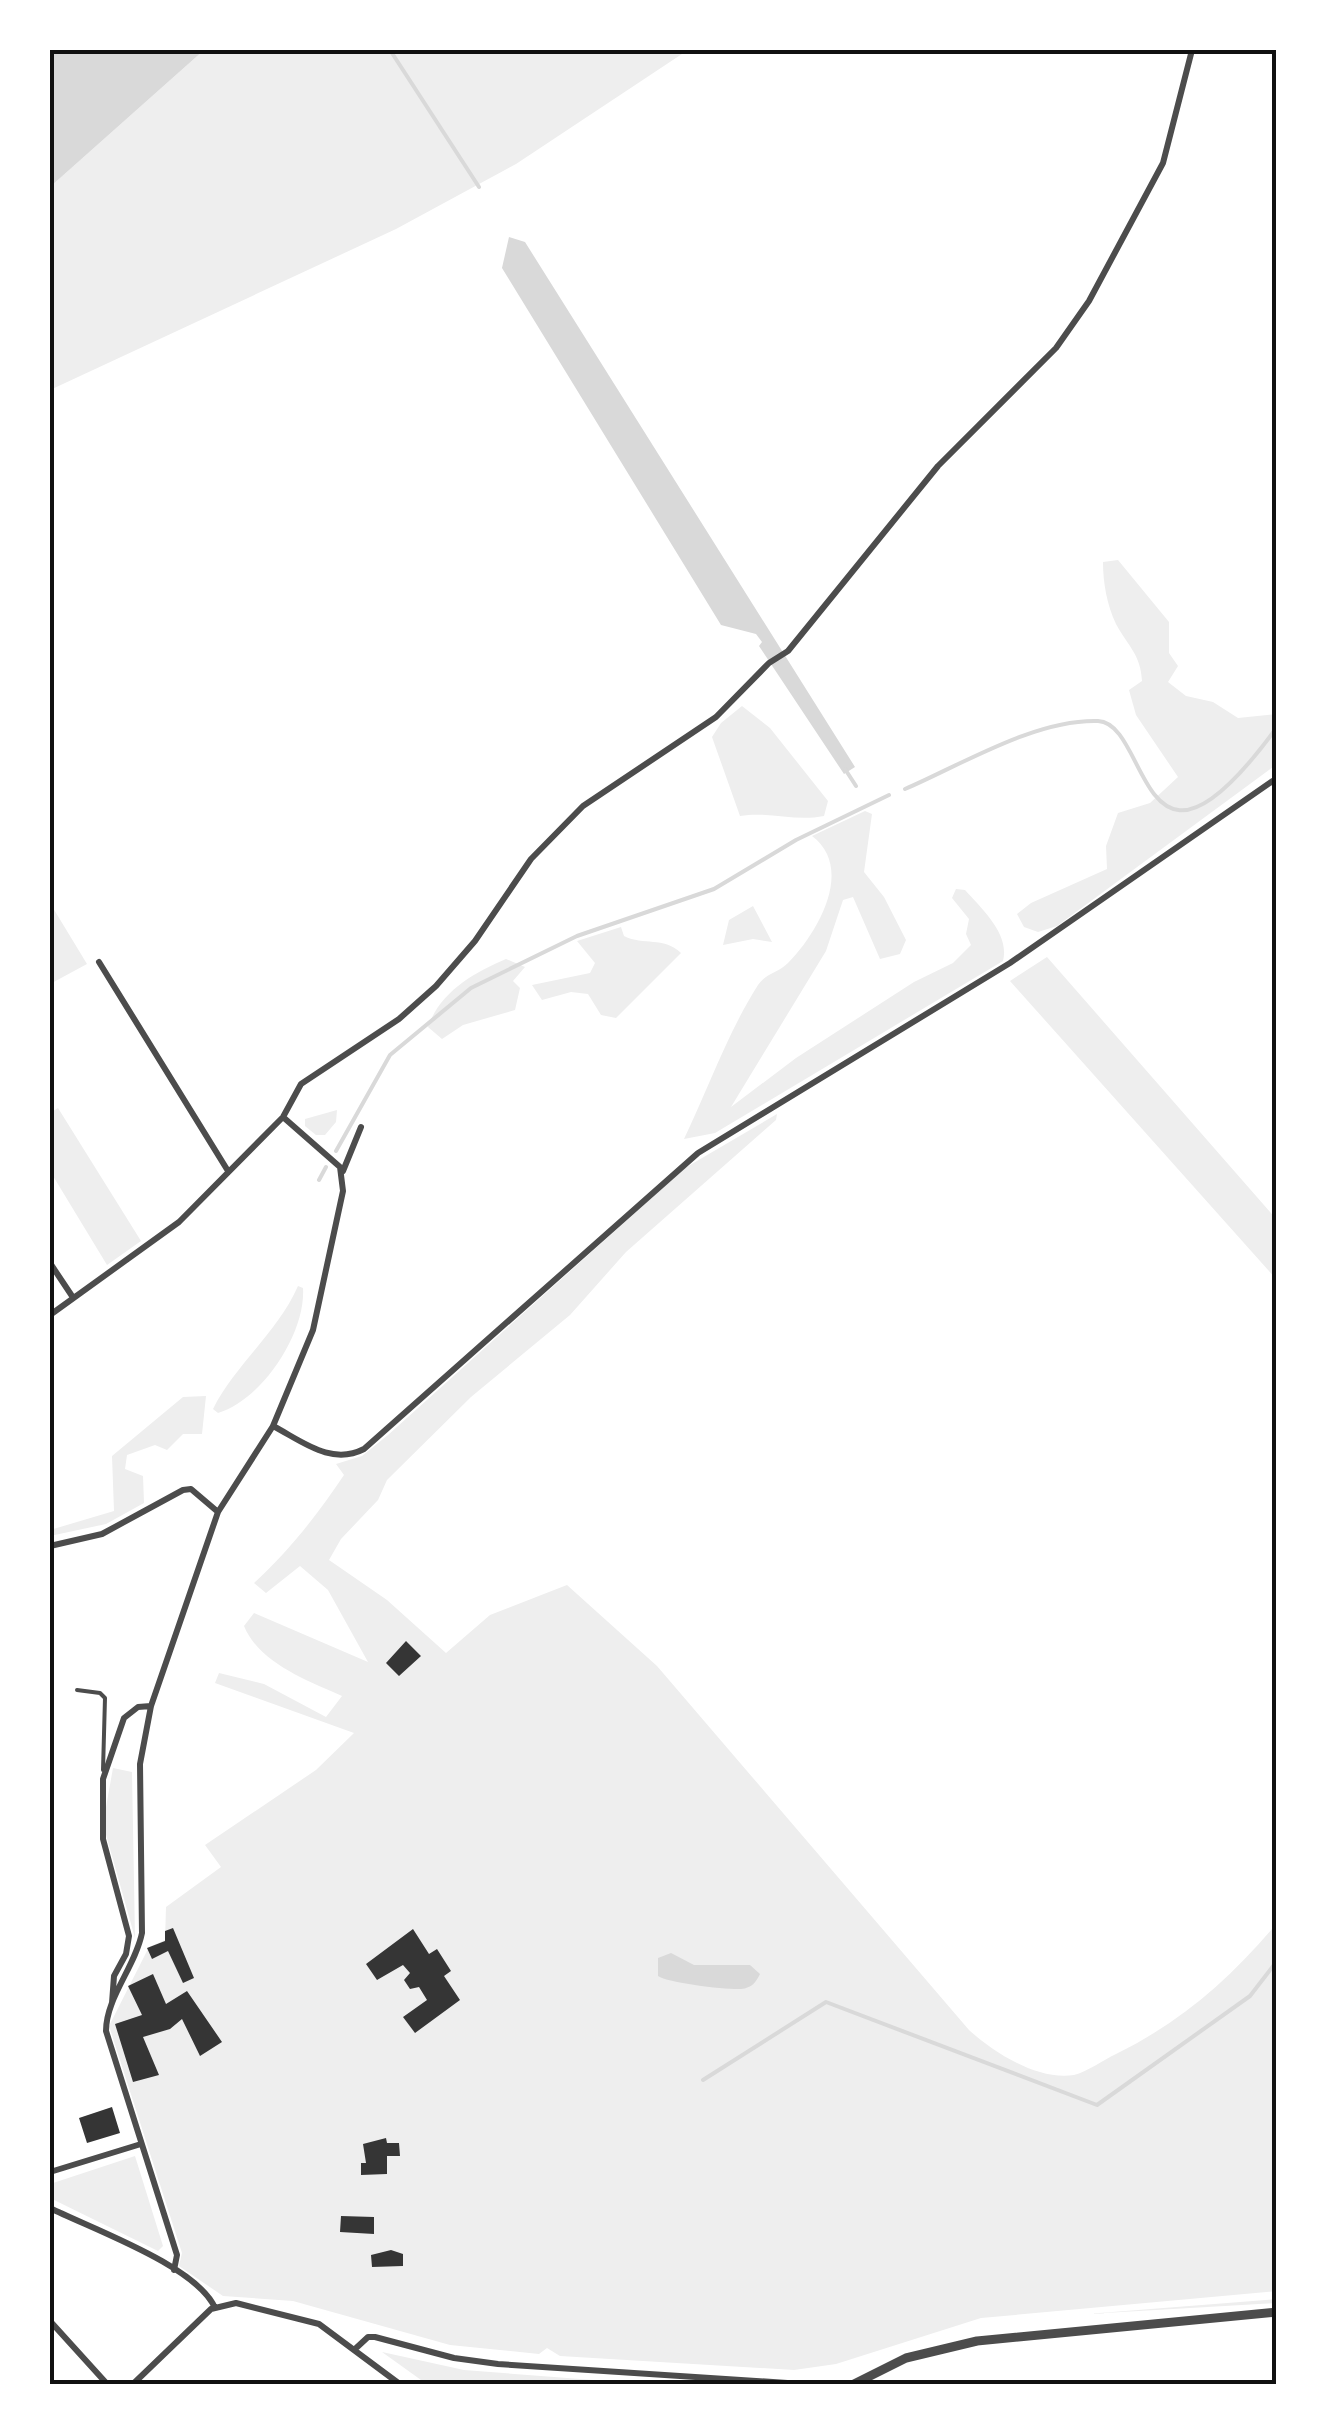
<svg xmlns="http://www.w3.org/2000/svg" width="1327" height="2435" viewBox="0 0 1327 2435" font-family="Lato,sans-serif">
	<rect width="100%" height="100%" fill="#fff"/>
	<path fill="#eee" d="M 204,50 L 688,50 L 516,164 L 396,229 L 50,390 L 50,187 Z
		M 1118,560 L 1169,622 L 1169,653 L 1178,666 L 1168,682 L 1186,696 L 1213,702 L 1238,718 L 1277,714 L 1277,764 L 1057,926 L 1038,932 L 1024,927 L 1017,914 L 1031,903 L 1107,869 L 1106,846 L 1118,813 L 1150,803 L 1178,777 L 1136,715 L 1129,690 L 1142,681 C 1141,655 1128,646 1116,624 C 1107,605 1103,583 1103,562 Z
		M 742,706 L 770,728 L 828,801 L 824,816 C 795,822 769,811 740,816 L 712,737 L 721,723 Z
		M 865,811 L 872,814 L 864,872 L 884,897 L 906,940 L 900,954 L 880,959 L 853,897 L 843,900 L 826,951 L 731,1107 L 796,1058 L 914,982 L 953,963 L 971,945 L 966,934 L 969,919 L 952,898 L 956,889 L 965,890 C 982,909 1010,934 1003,961 L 715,1133 L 684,1139 C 708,1089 728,1032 758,985 C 766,973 778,973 788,963 C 818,933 855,868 812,836 Z
		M 50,903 L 87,964 L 50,984 Z
		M 753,906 L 772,942 L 753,939 L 723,945 L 729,920 Z
		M 621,927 L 624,936 C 644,946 663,936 681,953 L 616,1018 L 601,1015 L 588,994 L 571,992 L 542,1000 L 532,985 L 590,973 L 595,963 L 577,941 Z
		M 1047,957 L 1277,1220 L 1277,1280 L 1010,981 Z
		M 506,959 L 525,967 L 513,981 L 520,988 L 515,1010 L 463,1025 L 442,1039 L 428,1027 C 440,992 473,973 506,959 Z
		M 58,1108 L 141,1241 L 107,1265 L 50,1171 L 50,1113 Z
		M 337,1110 L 336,1122 L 325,1135 L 316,1135 L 305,1126 L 305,1119 Z
		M 777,1114 L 776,1120 L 626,1252 L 570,1315 L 471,1397 L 387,1480 L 378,1500 L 341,1539 L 329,1560 L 387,1600 L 446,1653 L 490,1615 L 567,1585 L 657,1666 L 969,2030 C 993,2052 1038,2081 1074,2075 C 1087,2072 1103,2060 1116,2054 C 1181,2022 1230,1979 1277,1923 L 1277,2291 L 981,2318 L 836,2364 L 794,2370 L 560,2356 L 547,2348 L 539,2354 L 450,2345 L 293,2301 L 223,2296 L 179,2266 L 182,2253 L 109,2026 L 149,1947 L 165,1940 L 166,1907 L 221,1867 L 205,1845 L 316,1770 L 354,1733 L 215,1683 L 219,1673 L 264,1684 L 326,1717 L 342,1696 C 308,1681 259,1663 244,1626 L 254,1613 L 368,1662 L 328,1590 L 300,1566 L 266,1593 L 254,1583 C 290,1550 317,1515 344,1475 L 336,1464 L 362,1456 L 388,1435 L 685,1168 Z
		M 298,1286 L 303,1288 C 306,1333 262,1400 218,1413 L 213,1409 C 235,1365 278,1332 298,1286 Z
		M 206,1396 L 202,1434 L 183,1434 L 167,1450 L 155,1445 L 127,1455 L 125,1469 L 143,1476 L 144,1503 L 106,1524 L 50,1536 L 50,1530 L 114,1511 L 112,1456 L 183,1397 Z
		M 113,1768 L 132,1772 L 135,1938 L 103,1824 Z
		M 135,2156 L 163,2246 L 158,2251 L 50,2198 L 50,2184 Z
		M 1277,2299 L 1277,2303 L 1087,2314 Z
		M 382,2352 L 464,2370 L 659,2385 L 428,2385 Z"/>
	<path fill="#d9d9d9" d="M 50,50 L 204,50 L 50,187 Z
		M 509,237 L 525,242 L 855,767 L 844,774 L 759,646 L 762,642 L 756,634 L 721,625 L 502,268 Z
		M 671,1953 L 694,1965 L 750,1965 L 760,1974 C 756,1982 752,1988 741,1989 C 728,1990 668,1983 658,1976 L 658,1958 Z"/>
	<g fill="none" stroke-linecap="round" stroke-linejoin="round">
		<path stroke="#d9d9d9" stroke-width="4" d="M 390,50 L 479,187
			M 845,769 L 856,786
			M 905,789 C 961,765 1035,719 1098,721 C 1151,723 1139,917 1277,727
			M 336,1151 L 390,1055 L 471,988 L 577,936 L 714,889 L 796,840 L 889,795
			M 319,1180 L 326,1167
			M 703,2080 L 826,2002 L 1097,2105 L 1250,1996 L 1277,1961"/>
	</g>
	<path fill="#353535" d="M 406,1641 L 421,1656 L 399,1676 L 386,1663 Z
		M 173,1928 L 194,1978 L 183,1983 L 168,1951 L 152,1959 L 147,1948 L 165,1941 L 165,1931 Z
		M 413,1929 L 429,1954 L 437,1949 L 451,1971 L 444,1976 L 460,2000 L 415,2033 L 403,2017 L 427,2000 L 419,1987 L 410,1989 L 404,1980 L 410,1973 L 403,1965 L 377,1980 L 366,1964 Z
		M 153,1974 L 166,2004 L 187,1991 L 222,2042 L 200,2056 L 182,2019 L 170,2029 L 143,2037 L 159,2075 L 133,2082 L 115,2024 L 142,2015 L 128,1986 Z
		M 112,2107 L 120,2133 L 87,2143 L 79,2118 Z
		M 386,2138 L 387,2143 L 399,2143 L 400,2156 L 387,2156 L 387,2174 L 361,2175 L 361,2163 L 366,2163 L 363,2144 Z
		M 341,2216 L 374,2217 L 374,2234 L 340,2232 Z
		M 391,2250 L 403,2254 L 403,2266 L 372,2267 L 371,2255 Z"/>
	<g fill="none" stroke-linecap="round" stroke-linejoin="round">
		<path stroke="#4c4c4c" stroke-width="4" d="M 77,1690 L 100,1693 L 105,1698 L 103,1770"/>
		<path stroke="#4c4c4c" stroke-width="6" d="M 99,962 L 228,1171
			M 343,1171 L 361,1127
			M 50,1263 L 72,1296
			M 50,1315 L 179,1222 L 283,1117 L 301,1084 L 399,1019 L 436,986 L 475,941 L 531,859 L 583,806 L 716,717 L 769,663 L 788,651 L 938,466 L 1056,348 L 1089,301 L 1163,163 L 1192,50
			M 273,1426 C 302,1441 331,1466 364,1449 L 698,1153 L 1010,963 L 1277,778
			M 50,1546 L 102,1534 L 183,1490 L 191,1489 L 218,1512
			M 112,2003 L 114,1976 L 126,1954 L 129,1936 L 103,1839 L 103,1779 L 124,1718 L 138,1707 L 151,1706
			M 50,2172 L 141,2144
			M 50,2208 C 92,2229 197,2266 215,2308
			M 174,2270 L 177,2255 L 106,2031 C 106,1998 135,1967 142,1933 L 140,1764 L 151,1706 L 218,1512 L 273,1426 L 313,1330 L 343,1191 L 340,1167 L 283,1117
			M 50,2321 L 108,2385
			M 354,2350 L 368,2337 L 375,2337 L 454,2358 L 498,2364 L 817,2385
			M 132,2385 L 211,2309 L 236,2303 L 319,2324 L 401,2385"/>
		<path stroke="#4c4c4c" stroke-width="9" d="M 852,2385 L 906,2358 L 977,2341 L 1277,2312"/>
	</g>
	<rect width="1327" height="2435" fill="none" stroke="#ffffff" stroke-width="105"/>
	<rect x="52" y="52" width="1222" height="2330" fill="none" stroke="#111" stroke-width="4"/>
</svg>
